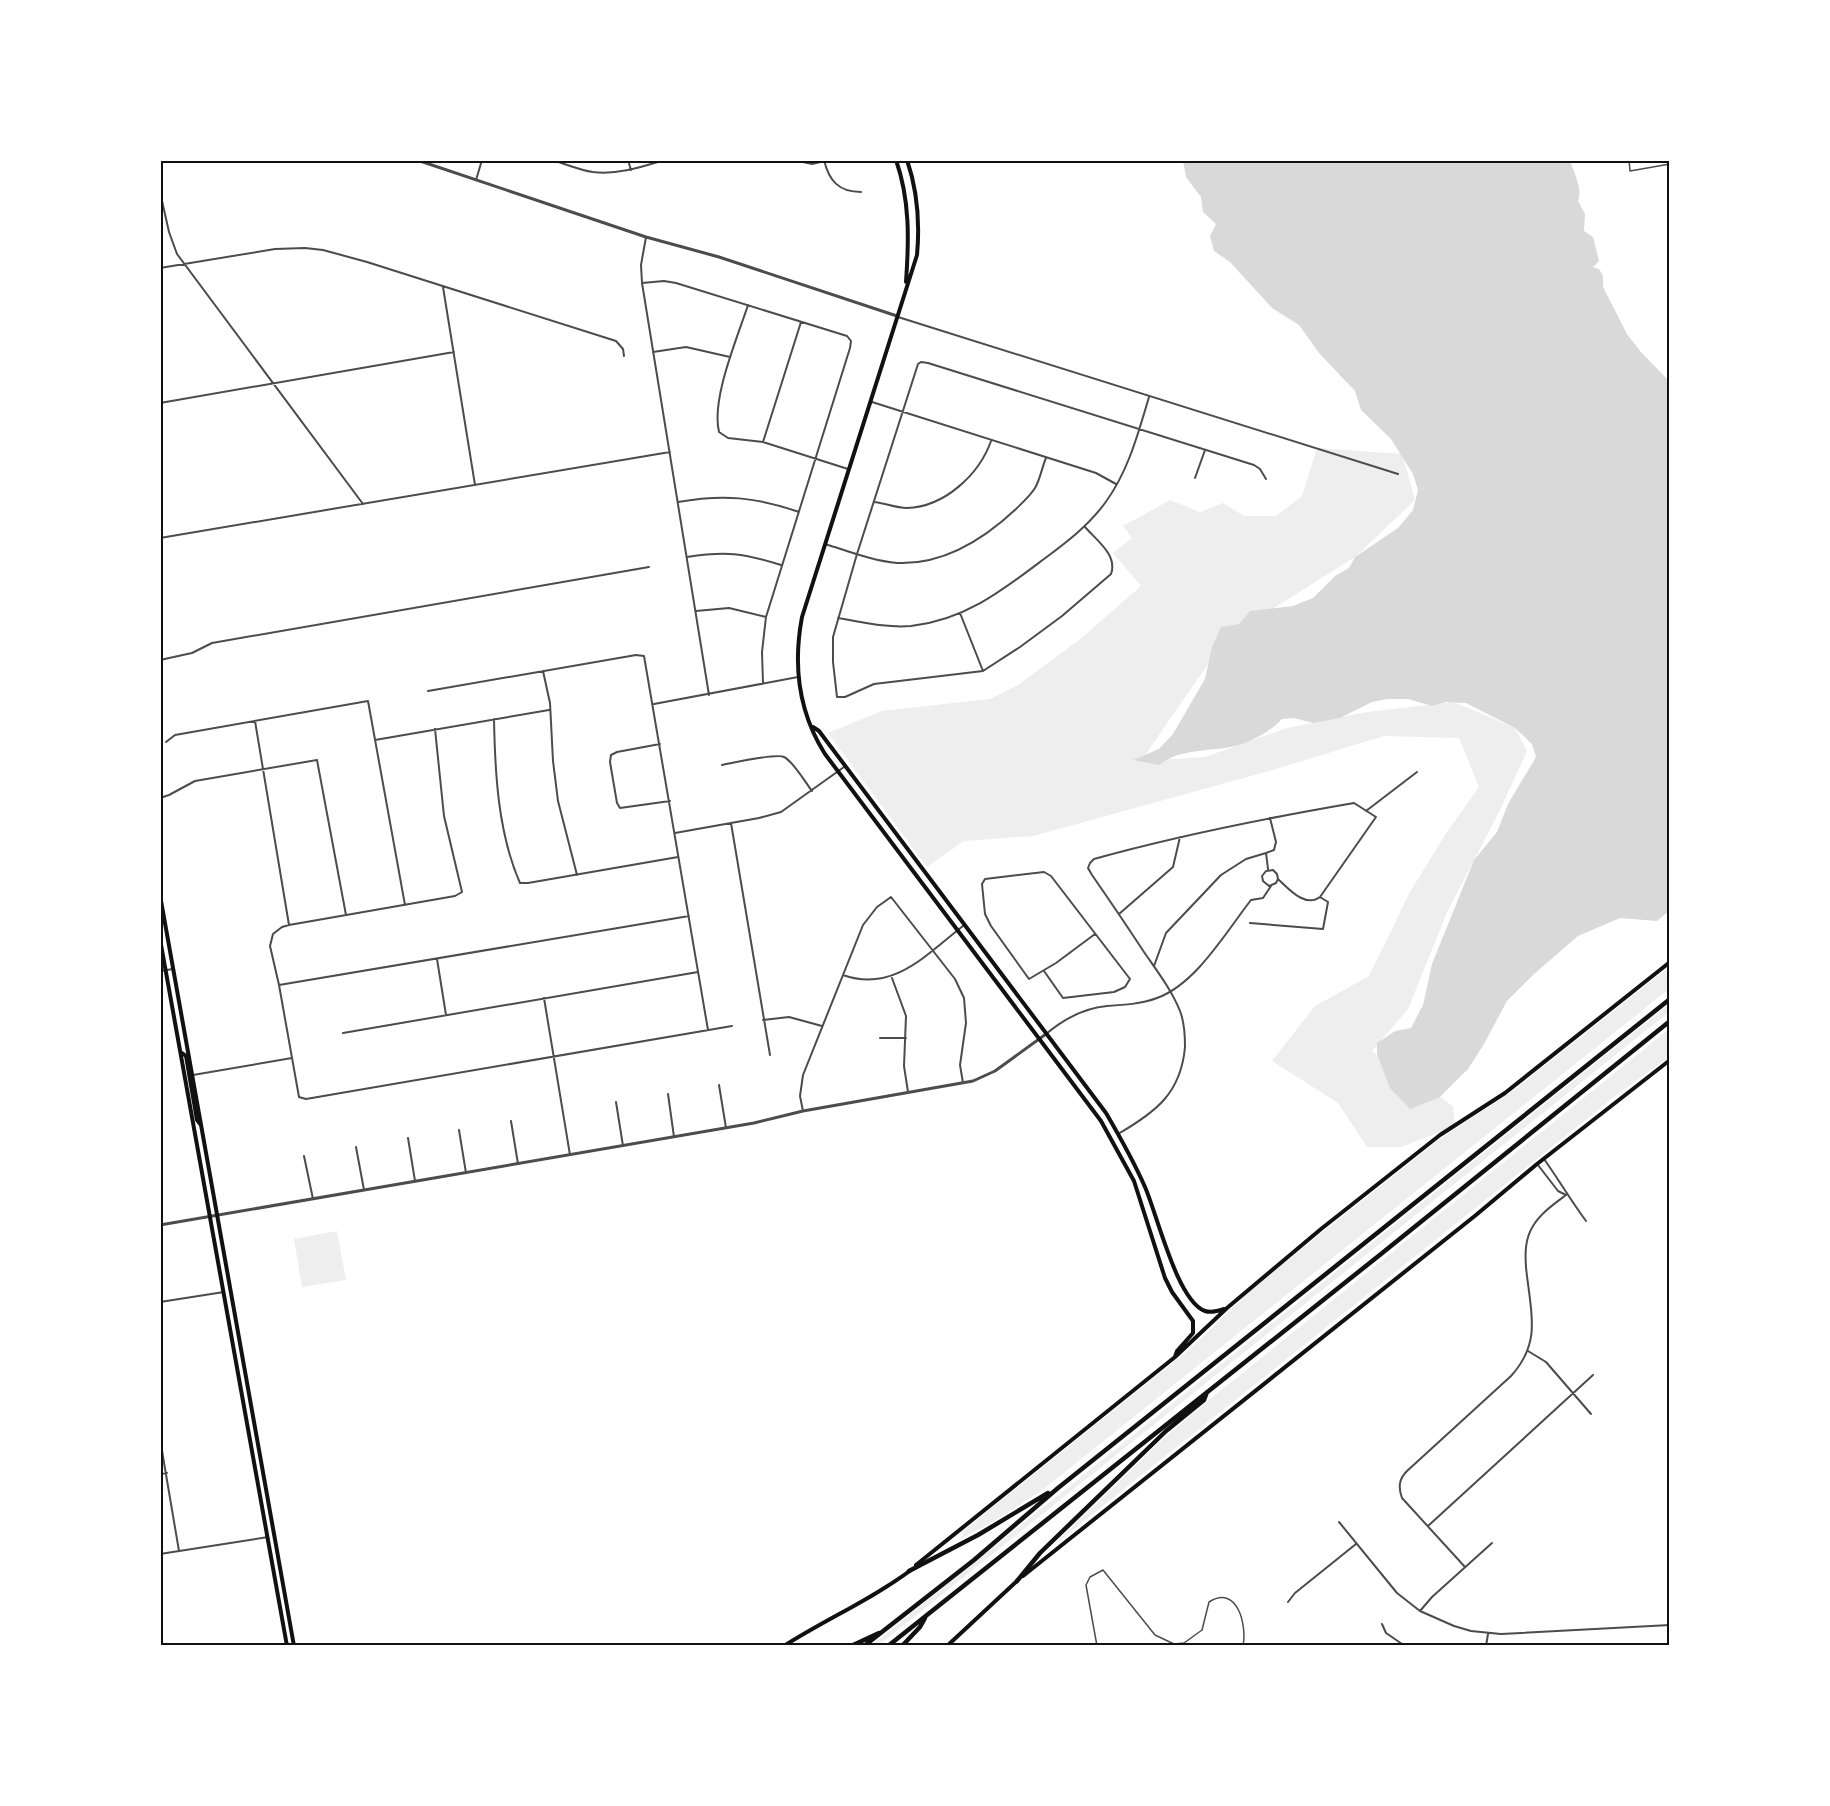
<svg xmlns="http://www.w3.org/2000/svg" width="1830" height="1806" viewBox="0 0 1830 1806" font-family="'Noto Sans',sans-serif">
	<rect width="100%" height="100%" fill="#fff"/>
	<path fill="#eee" d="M 1317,448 L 1402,454 L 1415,500 L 1355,557 L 1274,608 L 1233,628 L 1141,761 L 1205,757 L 1287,728 L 1367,712 L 1454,702 L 1515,728 L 1527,751 L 1500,810 L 1448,910 L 1408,1009 L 1372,1051 L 1453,1106 L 1455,1126 L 1401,1147 L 1367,1147 L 1338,1103 L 1272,1061 L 1315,1006 L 1369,976 L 1410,892 L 1445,835 L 1479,787 L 1459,738 L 1384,736 L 1273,770 L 1033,836 L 964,841 L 927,867 L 828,733 L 882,711 L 990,699 L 1018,685 L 1079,640 L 1141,586 L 1113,553 L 1132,538 L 1123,526 L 1170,500 L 1200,512 L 1223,503 L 1244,516 L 1276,516 L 1302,496 Z
		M 1669,967 L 1669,989 L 1041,1491 L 991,1523 L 958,1540 L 963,1535 L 962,1532 L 1190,1349 L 1251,1290 L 1319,1235 L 1440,1139 L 1513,1091 Z
		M 1669,1004 L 1669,1012 L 879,1645 L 872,1645 Z
		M 1669,1029 L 1669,1057 L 1618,1094 L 1054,1545 L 1162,1440 L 1214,1396 Z
		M 337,1231 L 346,1280 L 302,1287 L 294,1239 Z"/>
	<path fill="#d9d9d9" d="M 1183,161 L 1570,161 C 1574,172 1583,190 1578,201 L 1585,214 L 1584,231 L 1593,237 L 1599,261 L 1593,267 L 1599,269 L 1603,276 L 1603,287 L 1627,334 L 1640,351 L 1669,381 L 1669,911 L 1657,921 L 1620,918 L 1578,936 L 1534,974 L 1507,1001 L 1484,1044 L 1468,1069 L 1440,1097 L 1410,1109 L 1390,1088 L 1377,1054 L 1377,1043 L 1395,1031 L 1411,1028 L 1423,1005 L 1432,964 L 1474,860 L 1497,832 L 1508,804 L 1536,757 L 1532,744 L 1515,728 L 1466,703 L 1446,702 L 1432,706 L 1408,699 L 1387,699 L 1372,702 L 1340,718 L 1313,723 L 1294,718 L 1282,719 C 1271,731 1251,742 1235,746 C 1210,752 1180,748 1159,765 L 1133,760 L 1159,749 L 1173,734 L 1205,679 L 1212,647 L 1221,627 L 1239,624 L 1250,611 L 1293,606 L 1313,598 L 1335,576 L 1349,568 L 1355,557 L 1398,528 L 1413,510 L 1418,490 L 1413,474 L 1391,439 L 1361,410 L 1355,391 L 1319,353 L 1299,325 L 1272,308 L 1230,262 L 1214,251 L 1210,236 L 1216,224 L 1203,212 L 1201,197 L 1186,177 Z"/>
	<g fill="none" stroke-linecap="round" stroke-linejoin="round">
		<path stroke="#4c4c4c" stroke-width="1.5" d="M 1629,160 L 1630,171 L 1670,164
			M 1097,1646 L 1086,1585 L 1090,1577 L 1103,1570 L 1155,1635 L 1174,1644 L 1184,1643 L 1202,1630 L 1209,1602 C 1238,1584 1247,1626 1243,1646"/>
		<path stroke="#4c4c4c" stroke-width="2" d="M 552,160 C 566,164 579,170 593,172 C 618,175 641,167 664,160
			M 628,160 L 631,170
			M 794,160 L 812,164 L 829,160
			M 824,160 C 829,181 839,192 861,192
			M 476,180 L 482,160
			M 160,192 L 169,232 L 177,254 L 363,504
			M 646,237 L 641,265 L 642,283 L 709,695
			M 160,268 L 275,249 L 305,248 L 323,250 L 367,262 L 616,341 L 623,349 L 624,356
			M 642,283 L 664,281 L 676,283 L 847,336 L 851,341 L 850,348 L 766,617 L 762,652 L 763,683
			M 443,287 L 475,485
			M 748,305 C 737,339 711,399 719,432 L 728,438 L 763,442 L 848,469
			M 898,317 C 1064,370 1231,422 1398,474
			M 653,352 L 686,347 L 730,357
			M 872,402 L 1096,473 L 1116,484
			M 160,403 L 454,352
			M 763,442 L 801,322
			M 1195,478 L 1205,450
			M 678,502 C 723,494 756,497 799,512
			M 874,502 C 885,503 895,508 907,508 C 944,507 979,475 991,441
			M 1085,527 C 1096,540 1118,555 1111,574 L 1062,616 L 1020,647 L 983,671 L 874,684 L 845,697 L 837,697 L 833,662 L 833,637 L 857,554 L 918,364 L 921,362 L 928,363 L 1254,465 L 1260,469 L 1266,479
			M 160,538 L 670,452
			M 825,544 C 848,551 873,561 897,563 C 943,565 983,540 1016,509 C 1022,503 1030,496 1035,488 C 1040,480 1042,467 1046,458
			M 687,557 C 726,551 743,553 781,565
			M 696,611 L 729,608 L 766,617
			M 960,613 L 983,671
			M 838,618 C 863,622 885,628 911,626 C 965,620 1003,590 1044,559 C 1067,542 1088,526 1105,503 C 1128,472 1138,434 1149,397
			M 160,660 L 192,653 L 212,643 L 649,567
			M 543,671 L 550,703 L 553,761 L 558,801 L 577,875
			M 428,691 L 636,655 L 644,656 L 708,1030
			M 654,704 L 798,677
			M 494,719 C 495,773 498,833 520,883 L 528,883 L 678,857
			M 255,721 L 289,925
			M 435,729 L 444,816 L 462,892 L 455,896 L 289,925 L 282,927 L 273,934 L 270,946 L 279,985 L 299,1097 L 306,1099 L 732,1026
			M 375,740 L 549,710
			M 166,742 L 175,735 L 368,701 L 405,905
			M 660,744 L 617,752 L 611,755 L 610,762 L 617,803 L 620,808 L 670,801
			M 722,765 C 733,763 776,753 784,757 C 793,761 805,782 812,791
			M 160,798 L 169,795 L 195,781 L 317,760 L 346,915
			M 1366,811 L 1417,772
			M 731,823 L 770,1055
			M 675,833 L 759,818 L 781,812 L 844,767
			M 1268,869 L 1266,853 L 1274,850 L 1276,842 L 1270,818
			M 1278,879 L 1276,883 L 1269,886 L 1263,881 L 1262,876 L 1266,871 L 1273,870 L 1277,874 L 1278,879 C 1289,889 1305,908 1320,897
			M 1119,914 L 1173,867 L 1180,837
			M 1250,923 L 1323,929 L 1328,902 L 1320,897
			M 437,959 L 446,1015
			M 1154,966 L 1166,933 L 1221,875 L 1246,859 L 1266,853
			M 160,971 L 173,969
			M 1044,971 L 1063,998 L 1114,992 L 1125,987 L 1130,979 L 1051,876 L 1044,872 L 985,879 L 982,884 L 985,914 L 991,926 L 1029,979 L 1056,963 L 1095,934
			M 843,975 C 893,993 927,954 963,926
			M 892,978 L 906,1016 L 904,1066 L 908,1092
			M 279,985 L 689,916
			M 544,998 L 570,1155
			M 763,1020 L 789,1017 L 822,1026
			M 343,1033 L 698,972
			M 1046,1034 C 1064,1019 1083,1008 1107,1006 C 1124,1005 1141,1004 1157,998 C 1196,984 1226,932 1251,900 L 1263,898 L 1271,886
			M 880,1038 L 906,1038
			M 193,1075 L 292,1058
			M 719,1085 L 726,1128
			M 668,1094 L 674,1137
			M 616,1102 L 623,1146
			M 803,1111 L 800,1096 L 803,1075 L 863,925 L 877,907 L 891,897 L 955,979 L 964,998 L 966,1023 L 960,1065 L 963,1083
			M 511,1121 L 518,1164
			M 459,1130 L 466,1173
			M 1118,1134 C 1156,1112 1181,1093 1185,1047 C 1185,1036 1184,1021 1180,1011 C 1171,989 1157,971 1144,952 C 1127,926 1110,901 1092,875 L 1088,868 L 1090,863 L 1094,859 C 1180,835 1267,818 1354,803 L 1376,817 L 1320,897
			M 408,1138 L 415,1181
			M 356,1147 L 364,1190
			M 304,1156 L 313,1199
			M 1544,1159 C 1559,1180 1571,1201 1586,1221
			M 1538,1165 L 1558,1191 L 1566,1195
			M 160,1302 L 224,1292
			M 1528,1351 L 1546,1362 L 1591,1414
			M 160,1439 L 179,1551
			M 160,1474 L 167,1473
			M 1339,1522 L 1397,1593 L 1420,1611 L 1454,1626 L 1471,1631 L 1501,1634 L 1670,1625
			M 1428,1526 L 1593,1375
			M 160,1554 L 268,1537
			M 1465,1567 L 1402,1498 C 1398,1487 1399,1479 1407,1471 L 1511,1376 C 1543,1341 1530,1310 1526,1267 C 1525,1253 1525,1239 1533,1226 C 1541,1213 1554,1204 1566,1195
			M 1288,1602 L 1295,1593 L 1356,1544
			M 1420,1611 L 1432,1597 L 1492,1543
			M 1382,1624 L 1386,1633 L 1405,1646
			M 1486,1646 L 1488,1634"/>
		<path stroke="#4c4c4c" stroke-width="3" d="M 417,160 L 646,237 L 719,257 L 897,316
			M 160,1225 L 754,1123 L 803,1111 L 973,1081 L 995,1071 L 1046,1034"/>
		<path stroke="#111" stroke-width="4" d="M 896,160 C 910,200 909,240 906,282
			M 907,160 C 918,192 920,222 917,255 L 802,617 C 793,665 799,713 825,754 L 1101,1121 L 1134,1181 L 1165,1278 L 1172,1292 L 1193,1321 L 1193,1333 L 1177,1351 L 1175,1357
			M 813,727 L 819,731 L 1106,1113 C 1120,1137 1134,1162 1145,1187 C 1157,1214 1177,1301 1205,1311 C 1211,1313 1218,1311 1224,1309
			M 160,895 L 294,1646
			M 160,939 L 287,1646
			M 182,1053 L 186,1056 L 197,1120 L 201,1125
			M 916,1565 L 1175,1357 L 1227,1308 L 1321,1229 L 1440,1135 L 1505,1093 L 1670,962
			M 1023,1576 L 1476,1215 L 1537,1164 L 1670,1060
			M 784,1646 C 826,1619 871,1600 911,1570
			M 947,1646 L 1017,1581"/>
		<path stroke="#111" stroke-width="4.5" d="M 909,1571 L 978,1535 L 1048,1493
			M 1017,1581 L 1040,1553 L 1166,1431 L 1204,1400 L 1207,1392
			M 851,1646 L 879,1633
			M 864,1646 L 974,1560 L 1058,1488 L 1670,999
			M 888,1646 L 1381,1254 L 1670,1021
			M 902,1646 L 920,1627 L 925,1618"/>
	</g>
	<rect width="1830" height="1806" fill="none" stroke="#ffffff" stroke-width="324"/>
	<rect x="162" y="162" width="1506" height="1482" fill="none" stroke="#111" stroke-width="2"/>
</svg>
